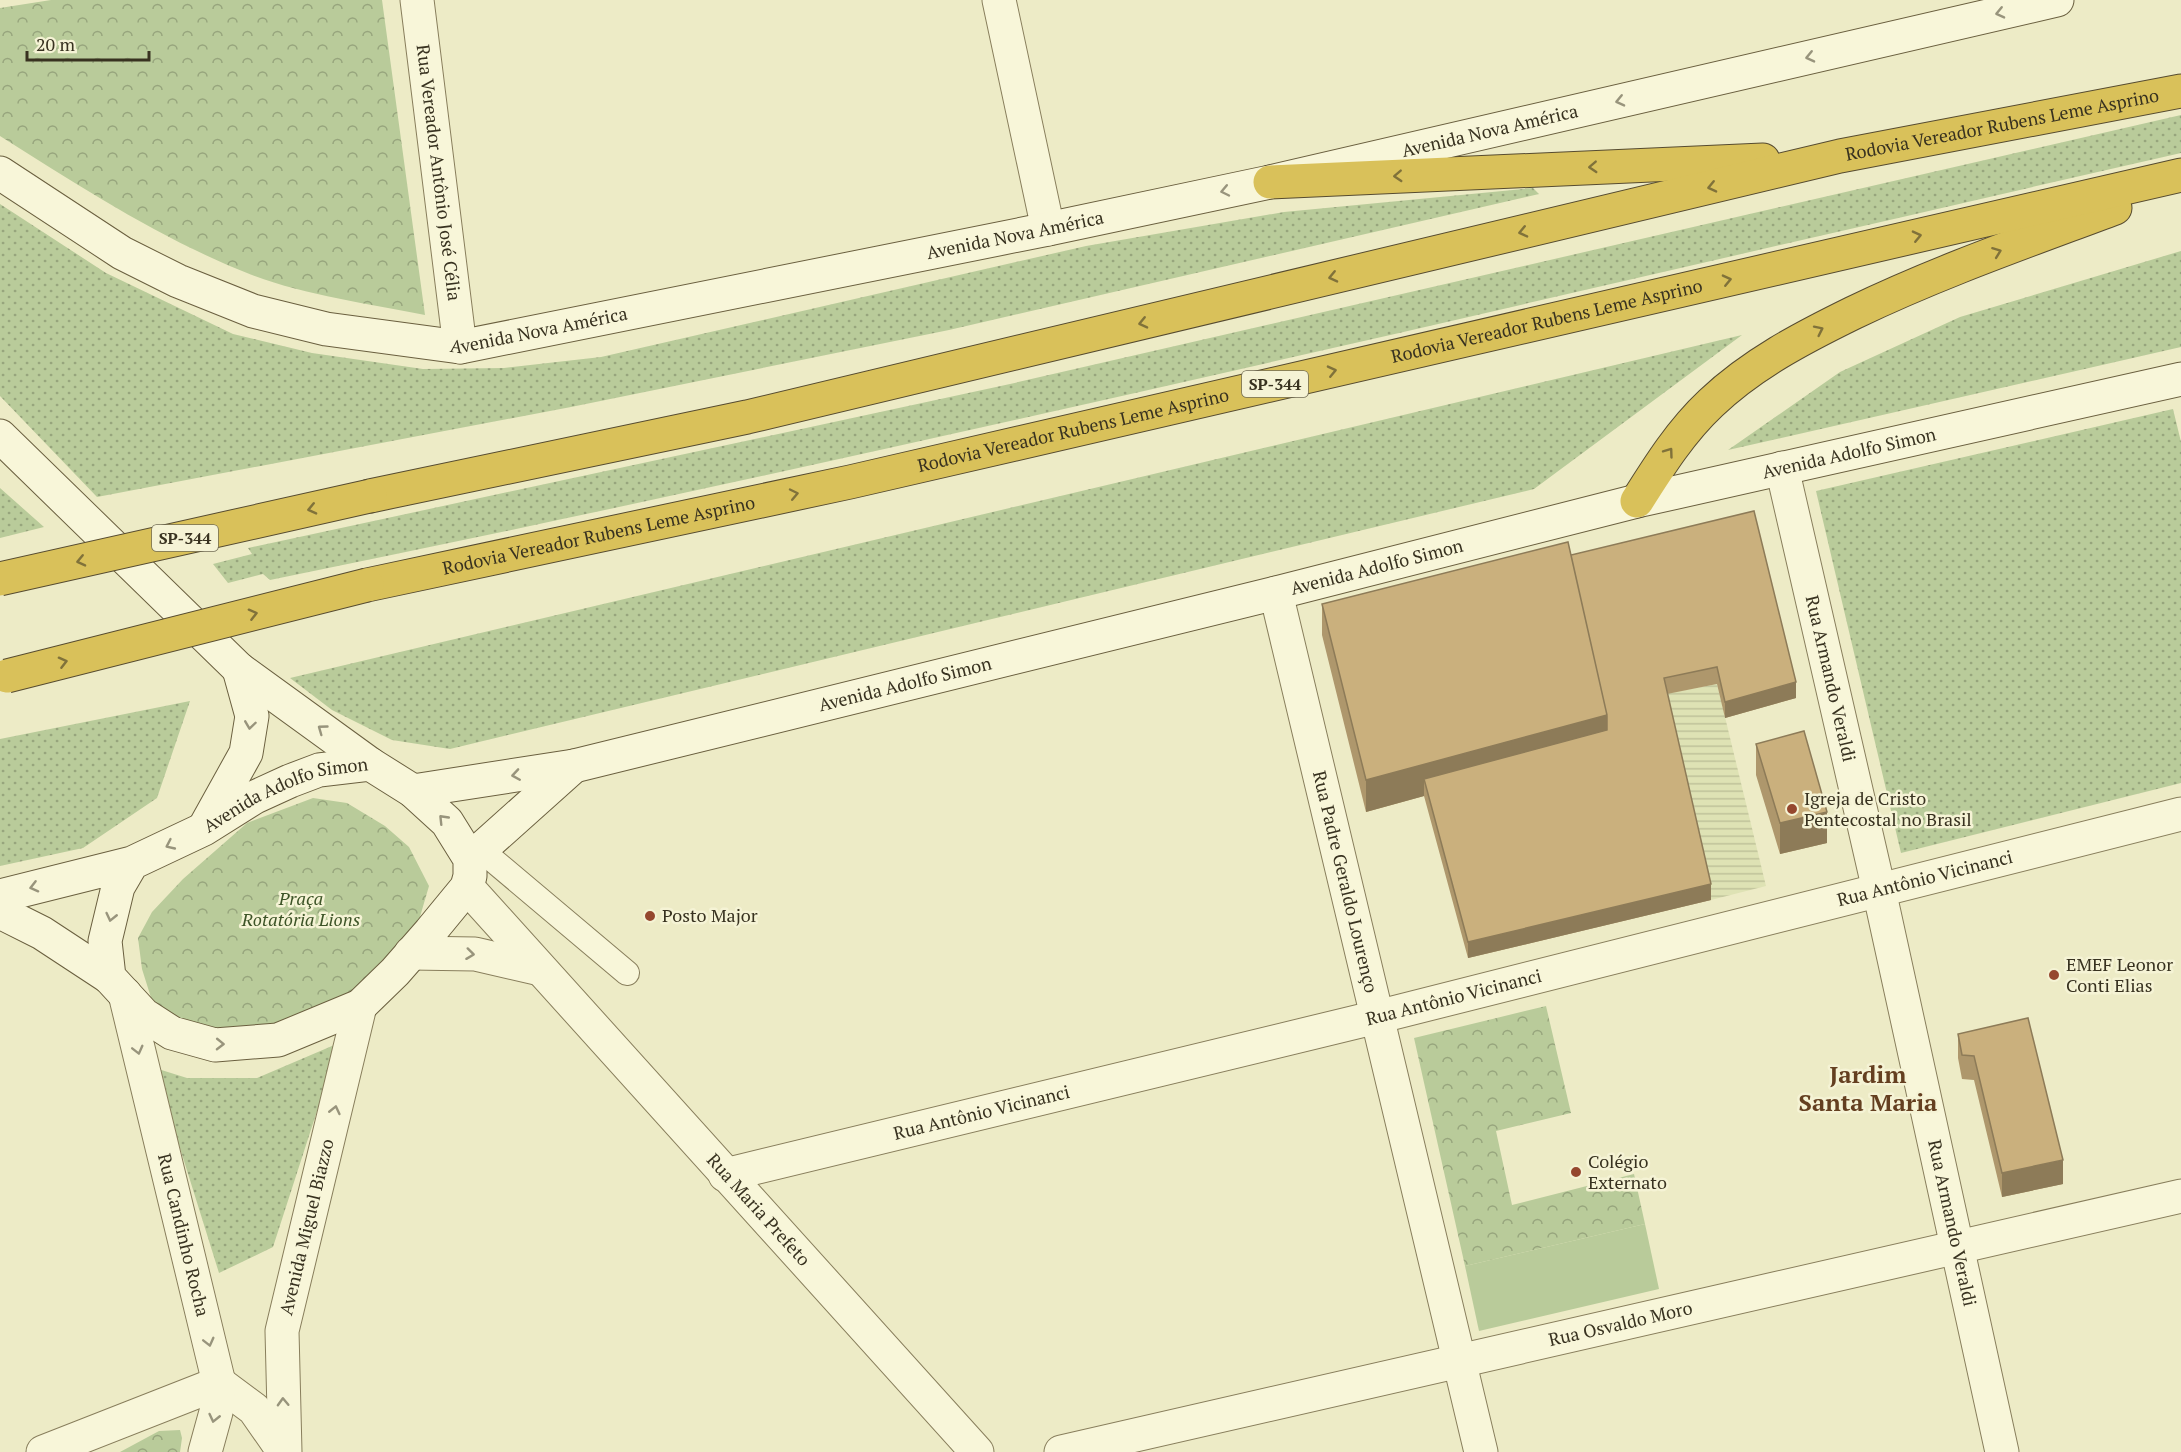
<svg xmlns="http://www.w3.org/2000/svg" width="2181" height="1452" font-family="'PT Serif',serif">
	<defs>
		<pattern id="farmland-rules" width="6" height="5" patternUnits="userSpaceOnUse" patternTransform="scale(1.5)"><rect width="6" height="5" fill="#dee2b4"/><path d="M0 2.5h6" fill="none" stroke="#bfc29a"/></pattern>
		<pattern id="grass-dots" width="8" height="8" patternUnits="userSpaceOnUse" patternTransform="scale(1.5)"><rect width="8" height="8" fill="#b9cb9a"/><path d="M2 2h.1M6 6h.1" fill="none" stroke="#97a57d" stroke-width="1.8" stroke-linecap="round"/></pattern>
		<pattern id="forest-crowns" width="20" height="18" patternUnits="userSpaceOnUse" patternTransform="scale(1.5)"><rect width="20" height="18" fill="#b9cb9a"/><path d="M2 6a3 3 0 1 1 6 0M12 15a3 3 0 1 1 6 0" fill="none" stroke="#97a57d"/></pattern>
	</defs>
	<rect width="100%" height="100%" fill="#edebc6"/>
	<path fill="url(#farmland-rules)" d="M1717,684L1766,886L1711,900L1664,694Z"/>
	<path fill="url(#grass-dots)" d="M2181,115V153C1545,298 910,450 270,580L263,574L228,583L213,564L252,554L248,548L1010,384Z
		M1533,188L1539,194L949,330L571,407L97,497L0,396V204L106,273L233,334L312,353L423,369L504,368L601,357L1086,246L1284,212Z
		M2181,251V347L1728,450L1840,372L1960,317Z
		M1742,335L1534,489L450,749L392,740L332,710L290,678Z
		M2173,409L2181,442V783L1901,853L1816,491Z
		M0,488L44,527L0,538Z
		M190,701L157,798L83,848L0,866V739Z
		M339,1043L273,1247L219,1273L155,1068L187,1078H257Z"/>
	<path fill="url(#forest-crowns)" d="M51,0H382L425,315C370,304 304,295 252,275C162,240 81,187 0,136V8Z
		M313,798L347,803L385,826L409,847L429,886L417,927L352,999L272,1033H216L176,1023L153,1004L142,969L138,938L152,912L183,879L247,823Z
		M1546,1006L1571,1113L1496,1131L1512,1205L1634,1174L1645,1224L1465,1266L1414,1038Z
		M180,1430L182,1438L180,1452H120L159,1431Z"/>
	<path fill="#b9cb9a" d="M1645,1224L1659,1289L1479,1331L1465,1266Z"/>
	<g fill="none" stroke-linecap="round" stroke-linejoin="round">
		<g stroke="#887e5c" stroke-width="26">
			<path id="service" d="M481,850L627,973"/>
		</g>
		<g stroke="#887e5c" stroke-width="35">
			<g id="minor">
				<path id="s1" d="M417,0L460,347"/>
				<path d="M999,0L1048,229"/>
				<path id="s2" d="M1782,468L1879,890L2002,1452"/>
				<path id="s3" d="M1276,593L1481,1452"/>
				<path id="s4" d="M467,887L977,1452"/>
				<path d="M411,953L475,954L540,969"/>
				<path id="s5" d="M725,1175L1377,1017L2181,814"/>
				<path d="M43,1452L219,1383L254,1409L284,1452"/>
				<path id="s6" d="M1061,1452L2181,1196"/>
			</g>
		</g>
		<g stroke="#887e5c" stroke-width="35">
			<g id="tertiary">
				<path id="s7" d="M125,994L219,1383L216,1412L205,1452"/>
				<path id="s8" d="M285,1452L282,1331L360,1006"/>
			</g>
		</g>
		<g stroke="#6a5f3f" stroke-width="35">
			<g id="secondary">
				<path id="s9" d="M0,173L122,253L178,281L253,311L326,329L460,347L1048,229L1270,182L2057,0"/>
				<path d="M0,436L239,669L370,764"/>
				<path id="s10" d="M413,791L574,766L1276,593L1637,501L2181,379"/>
				<path d="M206,825L246,753L252,716L239,669"/>
				<path d="M470,859L574,766"/>
				<path id="s11" d="M0,896L132,863L204,829L255,797L290,781L319,770L370,764L413,791L447,822L470,859V876L467,887L430,932L395,972L360,1006L278,1040L215,1045L172,1033L144,1015L109,977L105,941L118,887L132,863"/>
				<path d="M0,912L42,933L109,977"/>
			</g>
		</g>
		<g stroke="#564b30" stroke-width="35">
			<g id="motorway">
				<path d="M1270,182L1763,160"/>
				<path id="s12" d="M370,496L747,417L1840,156L2181,91"/>
				<path d="M1637,501C1659,466 1681,431 1711,403C1752,364 1802,338 1853,313C1938,272 2027,241 2115,208"/>
				<path id="s13" d="M367,585L850,482L2181,175"/>
			</g>
		</g>
		<use href="#service" stroke="#f8f6d9" stroke-width="24"/>
		<use href="#minor" stroke="#f8f6d9" stroke-width="33"/>
		<use href="#tertiary" stroke="#f8f6d9" stroke-width="33"/>
		<use href="#secondary" stroke="#f8f6d9" stroke-width="33"/>
		<use href="#motorway" stroke="#d9c15a" stroke-width="33"/>
		<g stroke="#564b30" stroke-width="35" stroke-linecap="butt">
			<path id="motorway-bridge" d="M0,579L370,496
				M7,676L367,585"/>
		</g>
		<use href="#motorway-bridge" stroke="#d9c15a" stroke-width="33"/>
	</g>
	<path fill="#ae976c" d="M1571,555L1796,698L1725,718L1717,684L1667,694L1711,900L1468,958L1424,796L1366,812L1322,635V604Z
		M1756,744L1827,843L1780,854L1756,775Z
		M1958,1034L2063,1184L2002,1197L1974,1080L1962,1079L1958,1058Z"/>
	<path fill="#8d7b58" d="M1796,682V698L1725,718V702Z
		M1607,715V746L1424,779V796L1366,812V780Z
		M1827,812V843L1780,854V823Z
		M1711,884V900L1468,958V942Z
		M2063,1160V1184L2002,1197V1173Z"/>
	<path fill="#cab07d" stroke="#8d7b58" stroke-width="1.5" d="M1754,511L1796,682L1725,702L1717,667L1664,678L1711,884L1468,942L1424,779L1607,730V715L1571,555Z
		M1568,542L1607,715L1366,780L1322,604Z
		M1804,731L1827,812L1780,823L1756,744Z
		M2028,1018L2063,1160L2002,1173L1974,1056L1962,1055L1958,1034Z"/>
	<defs><path id="oneway-chevron" d="M-2-3.5L2.5 0L-2 3.5" fill="none" stroke-width="1.6" stroke-linecap="round" stroke-linejoin="round" transform="scale(1.5)"/></defs>
	<g stroke="#98947c">
		<use href="#oneway-chevron" transform="translate(2000 13) rotate(167)"/>
		<use href="#oneway-chevron" transform="translate(1810 57) rotate(167)"/>
		<use href="#oneway-chevron" transform="translate(1620 101) rotate(167)"/>
		<use href="#oneway-chevron" transform="translate(1225 191) rotate(168)"/>
		<use href="#oneway-chevron" transform="translate(250 725) rotate(98)"/>
		<use href="#oneway-chevron" transform="translate(322 729) rotate(-144)"/>
		<use href="#oneway-chevron" transform="translate(516 775) rotate(171)"/>
		<use href="#oneway-chevron" transform="translate(443 819) rotate(-134)"/>
		<use href="#oneway-chevron" transform="translate(170 845) rotate(155)"/>
		<use href="#oneway-chevron" transform="translate(34 887) rotate(166)"/>
		<use href="#oneway-chevron" transform="translate(111 917) rotate(103)"/>
		<use href="#oneway-chevron" transform="translate(470 954) rotate(7)"/>
		<use href="#oneway-chevron" transform="translate(220 1044) rotate(1)"/>
		<use href="#oneway-chevron" transform="translate(138 1050) rotate(76)"/>
		<use href="#oneway-chevron" transform="translate(335 1110) rotate(-77)"/>
		<use href="#oneway-chevron" transform="translate(209 1342) rotate(76)"/>
		<use href="#oneway-chevron" transform="translate(283 1402) rotate(-92)"/>
		<use href="#oneway-chevron" transform="translate(214 1418) rotate(103)"/>
	</g>
	<g stroke="#80723a">
		<use href="#oneway-chevron" transform="translate(1593 167) rotate(177)"/>
		<use href="#oneway-chevron" transform="translate(1398 176) rotate(177)"/>
		<use href="#oneway-chevron" transform="translate(1712 187) rotate(167)"/>
		<use href="#oneway-chevron" transform="translate(1523 232) rotate(167)"/>
		<use href="#oneway-chevron" transform="translate(1917 236) rotate(-13)"/>
		<use href="#oneway-chevron" transform="translate(1997 252) rotate(-21)"/>
		<use href="#oneway-chevron" transform="translate(1333 277) rotate(167)"/>
		<use href="#oneway-chevron" transform="translate(1727 280) rotate(-13)"/>
		<use href="#oneway-chevron" transform="translate(1143 323) rotate(167)"/>
		<use href="#oneway-chevron" transform="translate(1819 330) rotate(-26)"/>
		<use href="#oneway-chevron" transform="translate(1332 371) rotate(-13)"/>
		<use href="#oneway-chevron" transform="translate(1669 452) rotate(-54)"/>
		<use href="#oneway-chevron" transform="translate(794 494) rotate(-12)"/>
		<use href="#oneway-chevron" transform="translate(312 509) rotate(167)"/>
		<use href="#oneway-chevron" transform="translate(81 561) rotate(167)"/>
		<use href="#oneway-chevron" transform="translate(253 614) rotate(-14)"/>
		<use href="#oneway-chevron" transform="translate(63 662) rotate(-14)"/>
	</g>
	<g fill="#95472e" stroke="#f5f3d5" stroke-width="2">
		<circle cx="1792" cy="809" r="6"/>
		<circle cx="650" cy="916" r="6"/>
		<circle cx="2054" cy="975" r="6"/>
		<circle cx="1576" cy="1172" r="6"/>
	</g>
	<g text-anchor="middle" stroke-width="5" stroke-linejoin="round" paint-order="stroke">
		<g fill="#f5f3d5" stroke="#716c56" stroke-width="1.5">
			<rect x="1242" y="371" width="66" height="26" rx="4.5"/>
			<rect x="152" y="525" width="66" height="26" rx="4.5"/>
		</g>
		<g font-size="16" font-weight="bold" fill="#383220">
			<text x="1275" y="390">SP-344</text>
			<text x="185" y="544">SP-344</text>
		</g>
		<g font-size="18" fill="#383220" stroke="#f5f3d5">
			<text dy="6" stroke="none"><textPath href="#s12" startOffset="1674">Rodovia Vereador Rubens Leme Asprino</textPath></text>
			<text dy="6" stroke="none"><textPath href="#s9" startOffset="1552">Avenida Nova América</textPath></text>
			<text dy="6" stroke="none"><textPath href="#s1" startOffset="174">Rua Vereador Antônio José Célia</textPath></text>
			<text dy="6" stroke="none"><textPath href="#s9" startOffset="1066">Avenida Nova América</textPath></text>
			<text dy="6" stroke="none"><textPath href="#s13" startOffset="1209">Rodovia Vereador Rubens Leme Asprino</textPath></text>
			<text dy="6" stroke="none"><textPath href="#s9" startOffset="580">Avenida Nova América</textPath></text>
			<text dy="6" stroke="none"><textPath href="#s13" startOffset="723">Rodovia Vereador Rubens Leme Asprino</textPath></text>
			<text dy="6" stroke="none"><textPath href="#s10" startOffset="1476">Avenida Adolfo Simon</textPath></text>
			<text dy="6" stroke="none"><textPath href="#s13" startOffset="237">Rodovia Vereador Rubens Leme Asprino</textPath></text>
			<text dy="6" stroke="none"><textPath href="#s10" startOffset="990">Avenida Adolfo Simon</textPath></text>
			<text dy="6" stroke="none"><textPath href="#s2" startOffset="216">Rua Armando Veraldi</textPath></text>
			<text dy="6" stroke="none"><textPath href="#s10" startOffset="504">Avenida Adolfo Simon</textPath></text>
			<text dy="6" stroke="none"><textPath href="#s11" startOffset="306">Avenida Adolfo Simon</textPath></text>
			<text dy="6" stroke="none"><textPath href="#s5" startOffset="1236">Rua Antônio Vicinanci</textPath></text>
			<text dy="6" stroke="none"><textPath href="#s3" startOffset="297">Rua Padre Geraldo Lourenço</textPath></text>
			<text dy="6" stroke="none"><textPath href="#s5" startOffset="750">Rua Antônio Vicinanci</textPath></text>
			<text dy="6" stroke="none"><textPath href="#s5" startOffset="264">Rua Antônio Vicinanci</textPath></text>
			<text dy="6" stroke="none"><textPath href="#s4" startOffset="435">Rua Maria Prefeto</textPath></text>
			<text dy="6" stroke="none"><textPath href="#s2" startOffset="774">Rua Armando Veraldi</textPath></text>
			<text dy="6" stroke="none"><textPath href="#s8" startOffset="228">Avenida Miguel Biazzo</textPath></text>
			<text dy="6" stroke="none"><textPath href="#s7" startOffset="248">Rua Candinho Rocha</textPath></text>
			<text dy="6" stroke="none"><textPath href="#s6" startOffset="574">Rua Osvaldo Moro</textPath></text>
		</g>
		<g font-size="18" fill="#383220" stroke="#f5f3d5" text-anchor="start">
			<text x="1804" y="805">Igreja de Cristo<tspan x="1804" dy="21">Pentecostal no Brasil</tspan></text>
			<text x="662" y="922">Posto Major</text>
			<text x="2066" y="971">EMEF Leonor<tspan x="2066" dy="21">Conti Elias</tspan></text>
			<text x="1588" y="1168">Colégio<tspan x="1588" dy="21">Externato</tspan></text>
		</g>
		<g font-size="18" font-style="italic" fill="#3d5427" stroke="#f5f3d5">
			<text x="301" y="905">Praça<tspan x="301" dy="21">Rotatória Lions</tspan></text>
		</g>
		<g font-size="24" font-weight="bold" fill="#643f20" stroke="#f5f3d5">
			<text x="1868" y="1083">Jardim<tspan x="1868" dy="28">Santa Maria</tspan></text>
		</g>
	</g>
	<path d="M27 51v9h122v-9" fill="none" stroke="#383220" stroke-width="3"/>
	<text x="36" y="51" font-size="18" fill="#383220" stroke="#f5f3d5" stroke-width="4.5" paint-order="stroke">20 m</text>
</svg>
